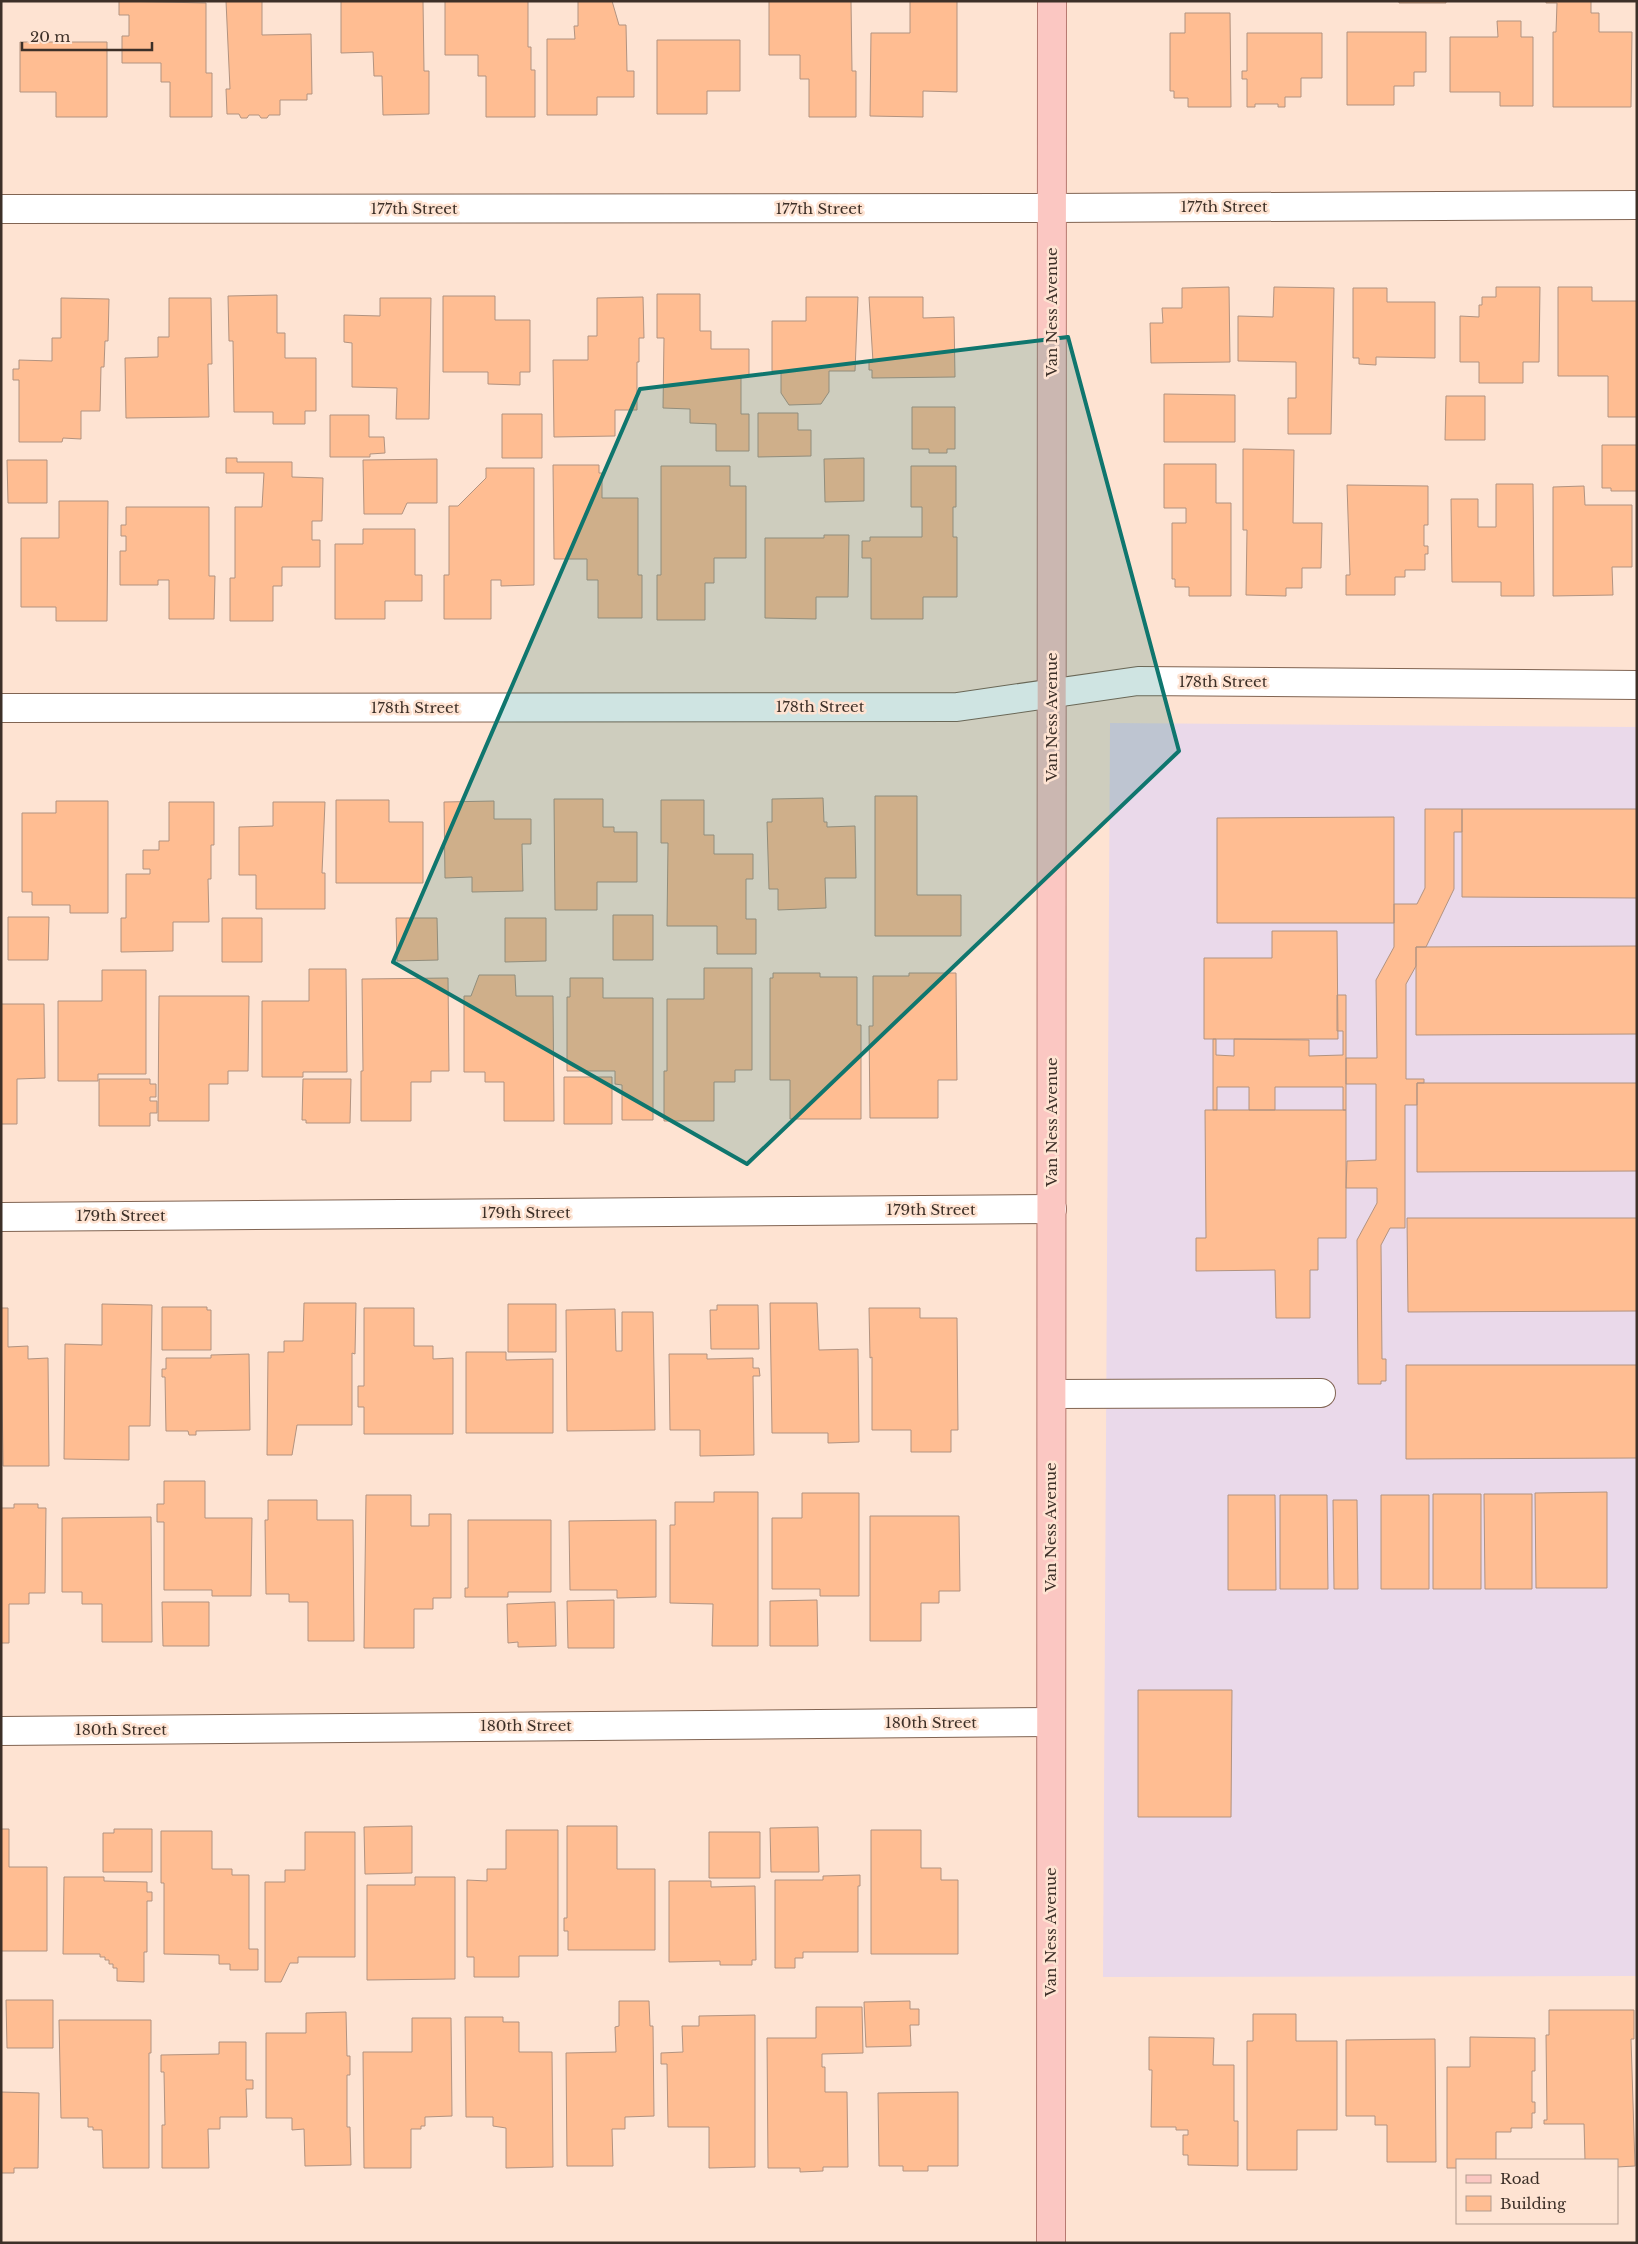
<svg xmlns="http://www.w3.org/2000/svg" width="1638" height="2244" font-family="'Libre Baskerville',serif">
	<rect width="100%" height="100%" fill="#fee3d2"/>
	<path fill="#ead9ea" d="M1110,723L1637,727V1976L1103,1977Z"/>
	<path fill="#ffbd92" stroke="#b29380" d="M119,1L206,3V73H212V117H170V82H161V63H122V36H129V15H119Z
		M226,1H262V35L311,34L312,94H307V100H280V115H269L267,118H261L259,115H249L247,118H241L239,114H227L226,89H230Z
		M341,1H423L424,71H429V114L383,115L382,76H374L373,52L341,53Z
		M445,1H528V47H531V70H535V117H486V76H478V55H445Z
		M578,1H612L619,25H626L627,71H634V97H597V115H547V39H575L574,26H578Z
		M769,1H851L852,71H856V117H809V79H800V55H769Z
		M910,1H957V92L923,91V117L870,116L871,33H910Z
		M1399,1H1446V3H1399Z
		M1546,1H1591V13H1599V32H1632L1631,107H1553V32H1556L1557,3H1546Z
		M1185,13H1230L1231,107H1188V98H1174V91H1170V33H1185Z
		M1497,21H1521V37H1533V106H1500V92H1450V37H1498Z
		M1347,32H1426V72H1414V86H1394V105H1347Z
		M1247,33H1322V78H1301V97H1285V107H1278V104H1255V107H1247V79H1242V71H1247Z
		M657,40H740V91H707V114H657Z
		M20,42H107V117H56V92H20Z
		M1229,287L1230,362L1151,363L1150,323H1163L1162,308H1182V288Z
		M1274,287L1334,288L1331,434H1288V398H1296V362L1238,361V316L1273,317Z
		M1496,287H1540L1539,362H1523V383H1479V362H1460V316L1479,317V305H1482V297H1496Z
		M1558,287H1592V301H1637V417H1608V376H1558Z
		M1353,288H1387V302H1435V358L1376,357V365L1359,364V358H1353Z
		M657,294H700V331H711V349H749V377L741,376V414H749V451H716V424L690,423V409L663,408L664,338H657Z
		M277,295V333H285V358H316V411H305V424H273V412H234L233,341H229L228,296Z
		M443,296H495V320H530V372H520V385L488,384V372H443Z
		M643,297L644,338H639V362H637V410H615V436L554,437L553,360H588V336H597V298Z
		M806,297H858L855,371H829V392L821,404L789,405L781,393V371H772V321H806Z
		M869,297H923V318L954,317L955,377L872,378V370H869V362H873Z
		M61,298L109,299L108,341H105L104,367H101L100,411H81V439L63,438L62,442H19V380H13V369H19V360L52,361V338H61Z
		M169,298H211L212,364H208L209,417L126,418L125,358L158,357V337H169Z
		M380,298H431L429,419H396L397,388L352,387V343L344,342V315L380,316Z
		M1164,394L1235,395V442H1164Z
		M1446,396H1485V440H1445Z
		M912,407H955V449H947V453H929V449H912Z
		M758,413H798V430H811V456L758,457Z
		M502,414H542V458H502Z
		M330,415H369V437H384L385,453L370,454V457H330Z
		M1602,445H1637V491H1611V488H1602Z
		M1243,449L1294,450L1293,523H1322L1321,568H1302V588H1286V596L1246,595L1247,530H1243Z
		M226,458H237V462H292V477L323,478L322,521H312V540H320V567H282V586H273V621H230V578H235V507H262L264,473H226Z
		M864,458V501L825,502L824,459Z
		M437,459V503H407L402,514H364L363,460Z
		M7,460H47V503H8Z
		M1164,464H1216V503H1231V596H1189V587H1175V579H1172V523H1186V508H1164Z
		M553,465H599V473H602V498H638V575H642V618H598V580H587V559H554Z
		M661,466H730V486H746V558H714V583H705V620H657V575H661Z
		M911,466H956V507H953V537H957V597H923V619H871V558H862V541H870V537H922V507H911Z
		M486,468H534V585L501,586V580H491V619H444V575H449V506H458L486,478Z
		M1496,484H1533L1534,596H1501V582H1452L1451,499H1478V527H1496Z
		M1347,485L1428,486V525H1424V546H1428V554H1425V570H1405V577H1395V595H1346V575H1350Z
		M1584,486L1585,505H1632V567H1612L1613,595L1553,596V487Z
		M59,501H108L107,621H56V607H21V538H59Z
		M126,507H209V576H215L214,619H169V580H158V585H120V551H126V536H121V525H126Z
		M363,529H415V575H422V601H385V619H335V544H363Z
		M824,535H849L848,597H816V619L765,618V538H824Z
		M875,796H917V895H961V936H875Z
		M823,798L824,822H827V827L855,826L856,878H825L826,908L778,910V889H769L767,822H772V799Z
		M554,799H603V827H614V832H637V882H597V910H555Z
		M336,800H389V822H423V883H336Z
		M661,800H704V835H714V854H753V879H746V919H756V954H717V926H667L668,843H661Z
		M56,801H108V913H70V905H32V892H22V813H56Z
		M494,801V819H531V844H522L523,891L472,892V877L445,878L444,802Z
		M169,802H214V845H211V879H208L209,922H173V951L121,952V918H126V874H150V869H143V850H159V841H169Z
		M273,802H325L322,873H325V909H256V875H239V827L273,826Z
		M1425,809H1462V832H1454V889L1426,947H1416V966L1406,984V1079H1424V1083H1417V1105H1405V1228H1390L1381,1245L1382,1359H1386V1381H1381V1384H1358L1357,1240L1377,1203V1188H1346L1347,1161L1376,1160V1084H1346V1058H1377L1376,980L1394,947V904H1417L1425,888Z
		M1462,809H1637V898L1462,897Z
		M1394,817V923H1217V818Z
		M613,915H653V960H613Z
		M8,917H49L48,960H8Z
		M222,918H262V962H222Z
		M396,918H437L438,960L397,961Z
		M505,918H546V961L505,962Z
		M1272,931H1337L1338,1039H1204V958H1272Z
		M1637,946V1034L1416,1035V947Z
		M704,968H752V1070H735V1082H714V1121H664V1071H667V999H704Z
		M309,969H346L347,1072H303V1077H262V1001H309Z
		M102,970H146V1074H98V1081H58V1001H102Z
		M773,973H820V977H857V1025H861V1119H790V1080H770V978H773Z
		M909,973H956L957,1080H938V1118H870L869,1026H873V976H909Z
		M479,975H515L516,996H553L554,1121H504V1082H485V1072H464V996H471Z
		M448,978L449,1071H431V1082H411V1121H361V1071H363L362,979Z
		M570,978H603V998H653V1120H622V1085L615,1084V1071H567V997H570Z
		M1337,995H1346V1110H1343V1087H1275V1110H1249V1087H1217V1110H1213V1039H1216V1055L1234,1056V1039L1309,1040V1056L1343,1055V1031H1337Z
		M159,996H249L248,1071H228V1084H209V1121H158Z
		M1,1004H44L45,1078L17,1079V1124H1Z
		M564,1077H612V1124H564Z
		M99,1079H150V1084H156V1097H150V1101H157V1113H150V1126H99Z
		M303,1079H351L350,1123H306V1120H302Z
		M1417,1083H1637V1171L1417,1172Z
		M1205,1110H1346V1238H1318V1270H1310V1318H1276L1275,1270L1196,1271V1238H1206Z
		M1407,1218H1637V1311L1408,1312Z
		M304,1303H356L355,1354L352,1353V1425H297L292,1455H267L268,1352H284V1341H303Z
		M770,1303H817L819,1350L858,1349L859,1442L828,1443V1433H772Z
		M102,1304L152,1305L150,1426H129V1460L64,1459L65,1344L102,1345Z
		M508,1304H556V1352H508Z
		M717,1305H758L759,1349H711L710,1310H717Z
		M162,1307H207V1310H211V1350H162Z
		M1,1308H8V1347L28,1346V1359L48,1358L49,1466H3Z
		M364,1308H414V1346H433V1359L453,1358V1434H364V1407H358V1386H364Z
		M869,1308H920V1318H957L958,1430H951V1452H911V1430H872V1357L870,1358Z
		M615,1309L616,1351H622V1312H653L655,1430L567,1431L566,1310Z
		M466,1352H506V1360L553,1359V1433H466Z
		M249,1354L250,1430L196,1431V1435H189L188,1431H166L165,1377H162V1369H166V1358H211V1355Z
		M669,1354H707V1359L753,1358V1368H759L760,1376H753L754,1455L700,1456V1430H670Z
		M1406,1365H1637V1458L1406,1459Z
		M164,1481H205V1518H252L251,1596H212V1590H164V1522H157V1504H164Z
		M714,1492H758V1646H712L713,1604L670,1603V1525H675V1502H714Z
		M1607,1492V1588H1536L1535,1493Z
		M802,1493H859V1596H820V1589H772V1518H802Z
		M1433,1494H1481V1589H1433Z
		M1484,1494H1532V1589H1485Z
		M366,1495H411V1526H429V1514H451V1598H433V1609H414V1648H364Z
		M1228,1495H1275L1276,1590H1228Z
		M1280,1495H1327L1328,1589H1280Z
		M1381,1495H1429V1589H1381Z
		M268,1500H317V1520H353L354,1641H308V1602H289V1594H266L265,1520H268Z
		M1333,1500H1357L1358,1589H1334Z
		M14,1504H38V1508H46L45,1593H29V1604H9V1643H1V1508H14Z
		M870,1516H959L960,1591H939V1603H921V1641H870Z
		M151,1517L152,1642H102V1604H82V1592H62V1518Z
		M468,1520H551V1592H508V1597H465V1588H468Z
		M656,1520V1597L617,1598V1590H570L569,1521Z
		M614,1600V1648H568L567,1601Z
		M817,1600L818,1646H770V1601Z
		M162,1602H209V1646H163Z
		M555,1602L556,1646L518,1647V1642L508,1643L507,1604Z
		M1138,1690H1232L1231,1817H1138Z
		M412,1826V1873L365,1874L364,1827Z
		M567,1826H617V1869H655V1950H568V1931H564V1918H567Z
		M818,1827L819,1872H771L770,1828Z
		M1,1829H9V1867H47V1951H1Z
		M114,1829H152V1872H103V1833H114Z
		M506,1830H558V1956H519V1977H474V1957H467V1880L487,1881V1869H506Z
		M871,1830H921V1868H941V1880H958V1954H871Z
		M161,1831H212V1869H232V1875H249V1949H258V1970H230V1964H219V1955L164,1954V1883H161Z
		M305,1832H355V1957H298V1963H290L281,1982H265V1882H285V1870H305Z
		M709,1832H760V1878H709Z
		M860,1875V1886H858V1952H803V1958H795V1968H775V1880H823V1876Z
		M64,1877H104V1881L147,1882V1892H152V1901H147V1952H144V1982L117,1981V1968H113V1964H109V1960H105V1957H100V1954H63Z
		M415,1877H455V1979L367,1980V1885H415Z
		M669,1881H711V1887L755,1886L756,1960H752V1965H720V1961L669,1962Z
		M6,2000H53V2048H7Z
		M619,2001H649L650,2026H653L654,2116L625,2117V2129H612L613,2166H567L566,2053L616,2052L615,2027L619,2026Z
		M910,2001V2009H919V2025H910L911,2046L866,2047L864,2002Z
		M816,2007H862L863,2053L822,2054V2067H825V2092H847L848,2167H823V2171L800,2172V2168H768L767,2038H816Z
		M1549,2010H1634V2039H1631L1635,2166L1617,2167V2160H1585L1584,2124H1544V2120H1547L1546,2035H1549Z
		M346,2012L347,2056H350V2075H347V2127H350L351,2165L305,2166L304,2129L292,2130V2118H266V2033H306V2013Z
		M1253,2014H1296V2041H1337V2130H1297V2170H1247V2041H1253Z
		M755,2015V2167L709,2168V2127H668L667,2064H661V2053L683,2052L682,2026H699V2016Z
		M465,2017H503V2022H519V2052H552L553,2167L506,2168V2128L493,2126V2117H466Z
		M412,2018H451L452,2116L425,2117V2126H421V2129H411V2168H364L363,2052H412Z
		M59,2020H151V2053H149V2168H103L102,2130H93V2127H88V2118H61Z
		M1149,2037L1214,2038L1213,2065H1234V2121H1238V2166L1188,2165V2155H1183V2135H1188V2130H1176V2127H1151L1152,2070H1149Z
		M1470,2037L1535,2038V2071H1532V2102H1535V2113H1532V2128H1511V2132H1496V2160H1457V2168H1447V2067H1470Z
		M1435,2039L1436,2162H1387V2125H1375V2116H1346V2040Z
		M219,2042H246V2080H253V2089H246L247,2117H220V2129H208L209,2168H162V2125H165L164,2072H161V2055L219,2054Z
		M1,2092L39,2093L38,2168H14V2173H1Z
		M958,2092V2166H928V2171H903V2166H879L878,2093Z"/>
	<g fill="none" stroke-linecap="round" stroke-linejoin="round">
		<g stroke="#816452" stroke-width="30">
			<path id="minor" d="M1,209L1052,208L1637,205
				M1,708L957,707L1138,681L1637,685
				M1,1217L1052,1209
				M1052,1394L1321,1393
				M1,1731L1051,1722"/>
		</g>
		<g stroke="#b77a71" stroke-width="30">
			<path id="major" d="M1051,2243L1052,1"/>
		</g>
		<use href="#minor" stroke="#fff" stroke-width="28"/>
		<use href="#major" stroke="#fbc7c2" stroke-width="28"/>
	</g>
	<path fill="#0f766e" fill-opacity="0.2" stroke="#0f766e" stroke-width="4" stroke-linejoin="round" d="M1068,337L1179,751L747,1164L393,962L640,389Z"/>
	<g text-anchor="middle" stroke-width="5" stroke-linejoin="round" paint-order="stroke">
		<g font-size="15" fill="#3d3028" stroke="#fee3d2">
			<text x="1224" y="212">177th Street</text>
			<text x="414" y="214">177th Street</text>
			<text x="819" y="214">177th Street</text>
			<text transform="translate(1052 312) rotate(-90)" y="5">Van Ness Avenue</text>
			<text x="1223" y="687">178th Street</text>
			<text x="820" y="712">178th Street</text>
			<text x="415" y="713">178th Street</text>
			<text transform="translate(1052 717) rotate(-90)" y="5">Van Ness Avenue</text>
			<text transform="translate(1052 1122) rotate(-90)" y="5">Van Ness Avenue</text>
			<text x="931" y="1215">179th Street</text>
			<text x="526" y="1218">179th Street</text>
			<text x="121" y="1221">179th Street</text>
			<text transform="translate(1051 1527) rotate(-90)" y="5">Van Ness Avenue</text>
			<text x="931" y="1728">180th Street</text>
			<text x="526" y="1731">180th Street</text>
			<text x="121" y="1735">180th Street</text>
			<text transform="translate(1051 1932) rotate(-90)" y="5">Van Ness Avenue</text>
		</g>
	</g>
	<rect width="1638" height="2244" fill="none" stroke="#3d3028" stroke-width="5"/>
	<rect x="1456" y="2159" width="162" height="65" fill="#fee3d2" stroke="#b19b8e"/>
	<rect x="1466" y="2175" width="25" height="8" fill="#fbc7c2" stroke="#b19b8e"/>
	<text x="1500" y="2184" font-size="15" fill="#3d3028">Road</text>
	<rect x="1466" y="2196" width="25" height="15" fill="#ffbd92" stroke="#b19b8e"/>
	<text x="1500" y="2209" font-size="15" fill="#3d3028">Building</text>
	<path d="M22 42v8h130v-8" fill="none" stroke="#3d3028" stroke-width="2.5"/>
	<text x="30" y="42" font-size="15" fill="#3d3028" stroke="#fee3d2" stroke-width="4" paint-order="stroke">20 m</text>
</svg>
